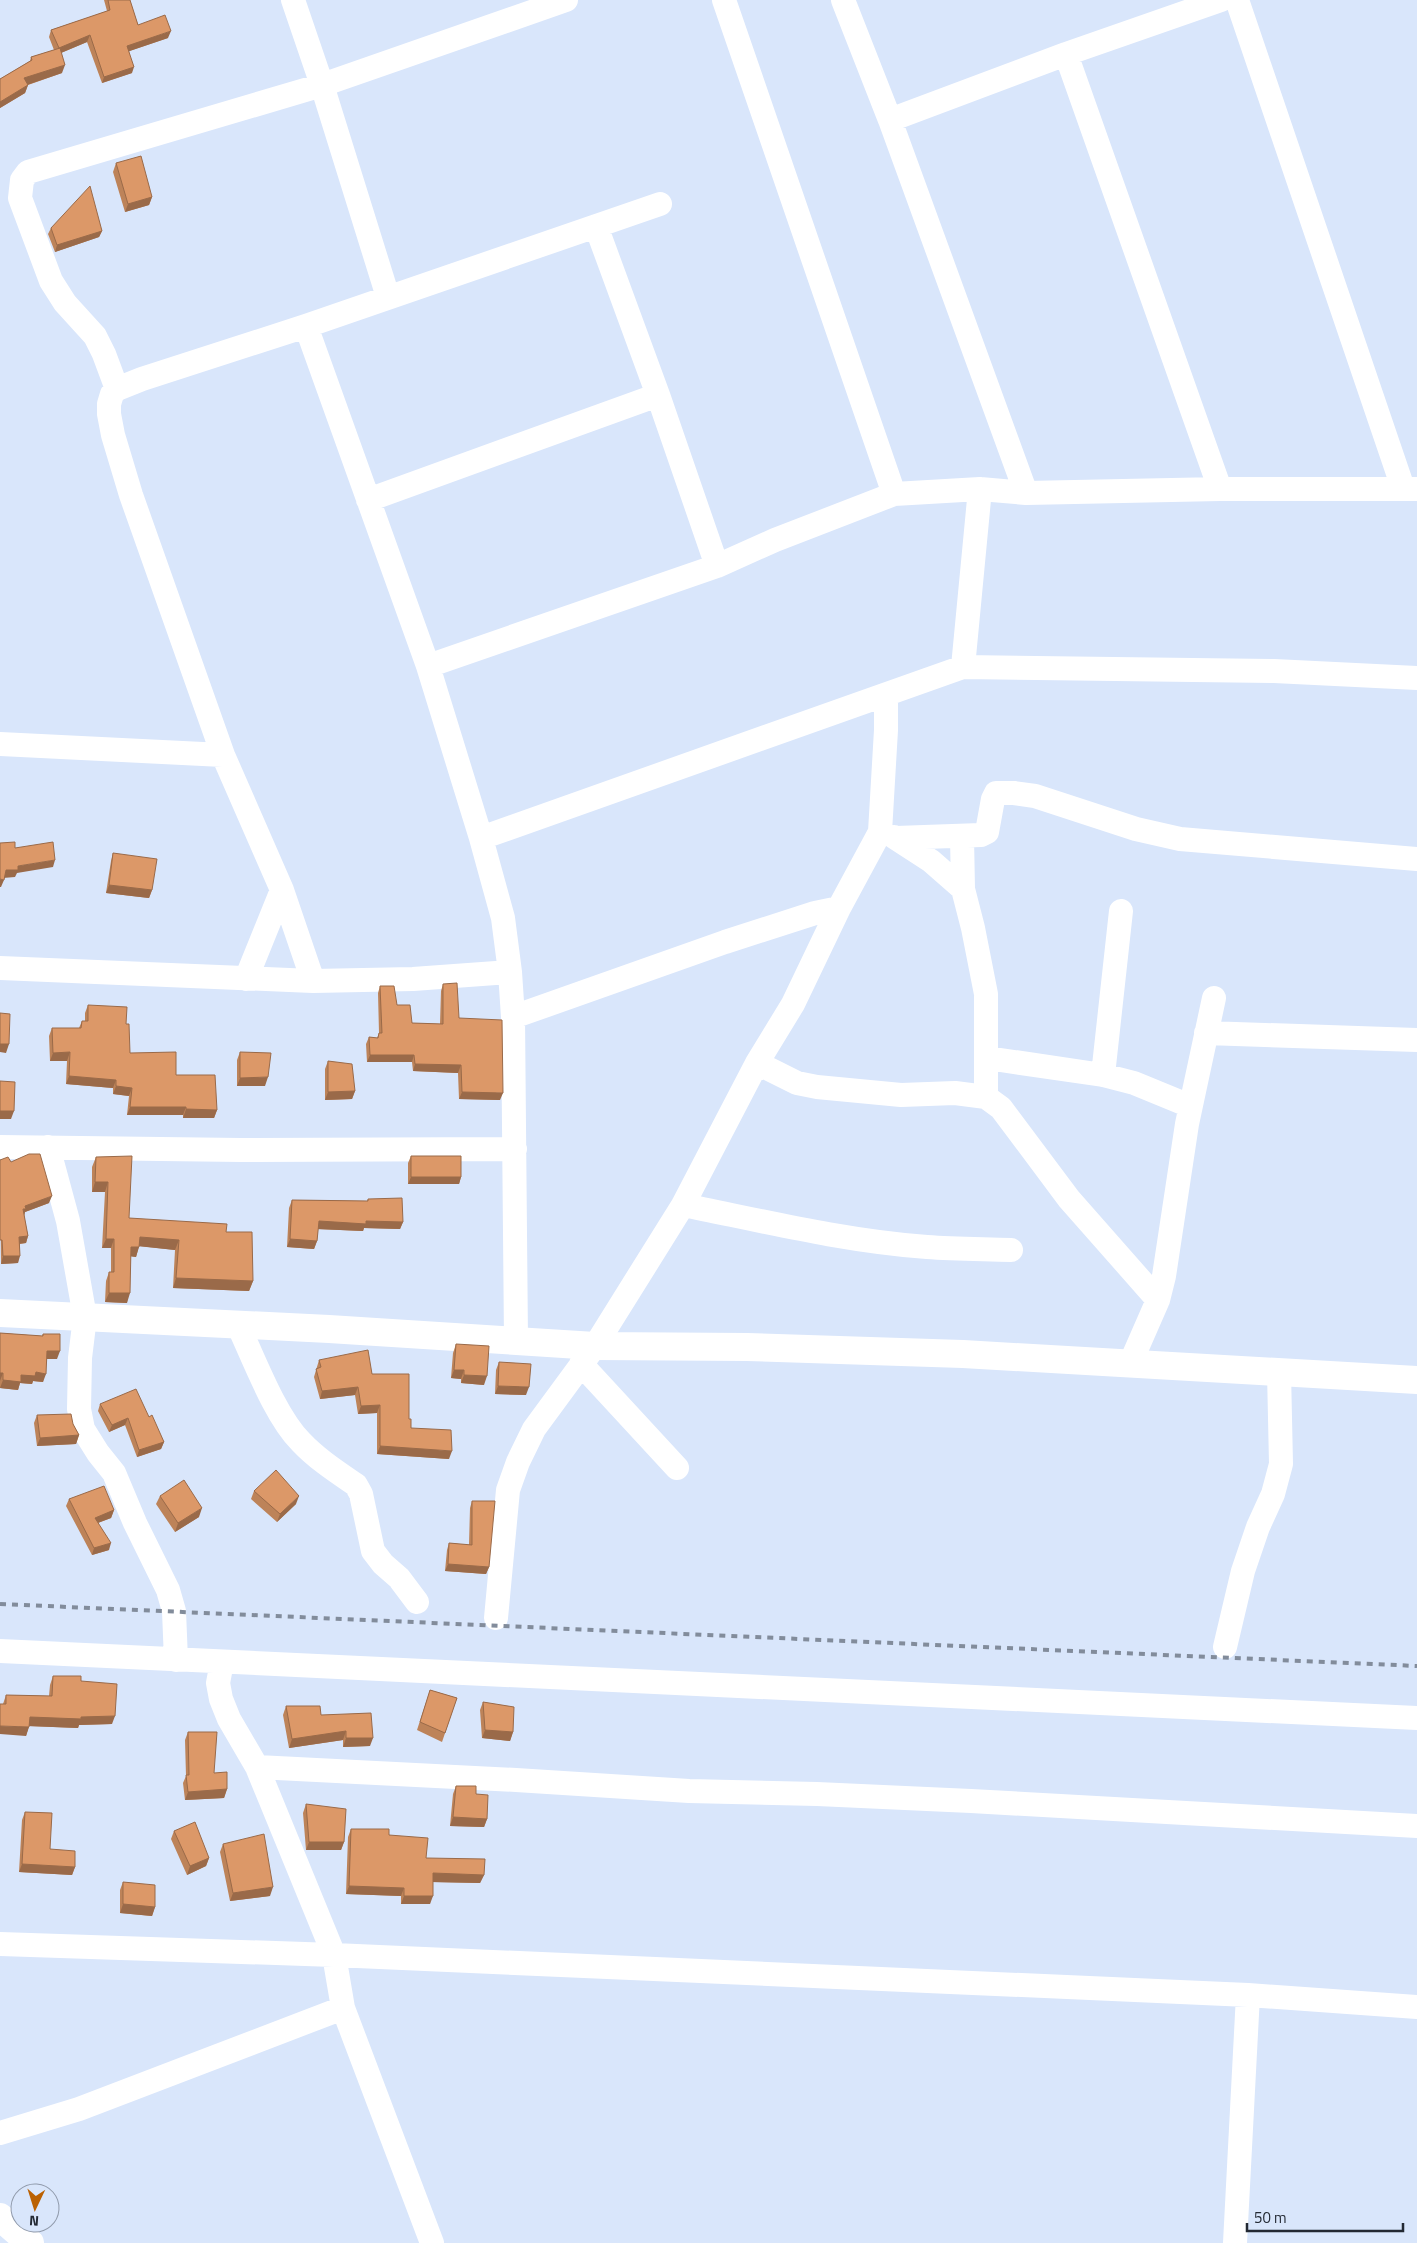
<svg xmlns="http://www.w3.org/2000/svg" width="1417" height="2243" font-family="'Titillium Web',sans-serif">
	<rect width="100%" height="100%" fill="#d9e6fb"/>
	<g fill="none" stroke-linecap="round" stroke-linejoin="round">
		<path stroke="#fff" stroke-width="24" d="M293,0L322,85L388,297
			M724,0L894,494
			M843,0L890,120L1026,493
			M1237,0L1403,488
			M1066,54L1220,489
			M890,120L1066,54L1221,0
			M596,226L658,395L717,566
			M306,326L428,666L481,838L503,918L510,972L513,1017L516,1340
			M117,389L104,354L95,336L65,303L51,281L20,198L22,180L28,172L322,85L566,0
			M368,500L658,395
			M428,666L717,566L775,540L894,494L980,489L1026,493L1220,489H1417
			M963,667L980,489
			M0,744L223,755
			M894,837L931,861L963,889L973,928L986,994V1097
			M962,837L963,889
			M481,838L963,667L1274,671L1417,678
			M896,838L981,835L987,832L993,799L996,793H1014L1035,796L1136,829L1180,839L1417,859
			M0,968L313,981L413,979L510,972
			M246,979L282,890
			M313,981L282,890L223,755L131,495L113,435L109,414V404L112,394L117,389L142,379L306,326L660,204
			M513,1017L725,942L815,913L839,908
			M1206,1033L1417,1040
			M987,1058L1103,1075L1134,1083L1190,1106
			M757,1063L797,1083L817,1087L901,1095L955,1093L986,1097L1001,1108L1069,1199L1158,1300
			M1103,1075L1121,911
			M0,1147L241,1150L515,1149
			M48,1147L68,1221L85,1317L80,1358L79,1409L83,1429L98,1453L114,1473L135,1523L168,1590L174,1611L176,1660
			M683,1205C763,1221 845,1241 927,1247C955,1249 983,1249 1011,1250
			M238,1325C254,1359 275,1416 301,1442C317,1459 337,1472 356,1485L361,1494L373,1551L383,1564L399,1578L417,1602
			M581,1364L677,1468
			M1130,1364L1158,1300L1164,1276L1187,1124L1214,998
			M496,1618L508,1490L518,1462L534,1429L595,1346L683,1205L757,1063L793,1004L839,908L880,832L886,730V695
			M1225,1647L1243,1571L1258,1527L1273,1494L1281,1464L1279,1372
			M0,1651L1417,1718
			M222,1662L218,1683L221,1699L229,1719L257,1767L334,1955L343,2008L432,2243
			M257,1767L516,1780L689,1791L817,1794L971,1801L1417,1826
			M0,1944L334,1955L1248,1995L1417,2007
			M0,2133L79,2109L343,2008
			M1235,2243L1248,1995"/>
		<path stroke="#fff" stroke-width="28" d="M0,1313L329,1329L595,1346L747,1347L963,1354L1417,1380
			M0,2217L30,2243"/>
		<path stroke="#828c9b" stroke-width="4" stroke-dasharray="6 6" stroke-linecap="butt" d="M0,1604L1417,1666"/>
	</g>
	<path fill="#bd8359" d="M104,0H130L138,25L168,38L129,51L132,73L102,83L87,42L61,53L62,73L28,85L25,93L0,108V79L30,61L31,57L54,50L49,37L51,30L107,11Z
		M116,163L152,197L149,205L125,212L113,172Z
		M51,228L102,231L99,237L55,252L48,234Z
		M113,853L152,890L149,898L106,893L111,861Z
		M443,984L459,1018L500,1100L459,1099L458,1073L413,1071L412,1062H367L366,1044L369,1037L377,1038L379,1033L378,993L380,986L397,1005L412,1023L440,1024L441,991Z
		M88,1005L126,1024L130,1053L176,1075L217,1110L214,1118H183V1115H127L129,1096L113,1094V1088L66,1084L67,1061H50L49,1036L52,1028H79L82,1021H85V1013Z
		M240,1052L265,1086H237V1060Z
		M328,1061L355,1091L352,1099L325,1100V1069Z
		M411,1156L461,1177L459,1184H408V1163Z
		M96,1157L129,1218L226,1232L253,1281L249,1291L173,1288L175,1250L139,1246L136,1257L131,1256L127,1303L105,1302L106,1281L109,1272H111V1248H102L105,1192H92V1167Z
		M0,1160L11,1162L49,1203L25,1212L24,1215L28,1236L26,1243L20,1244L18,1263L1,1264Z
		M368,1199L403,1222L400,1229L364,1228L363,1231L318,1229L317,1241L314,1249L287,1247L289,1208L292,1200L367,1201Z
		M0,1333L42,1336L43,1334L57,1359H47L43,1382L33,1381L32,1384L20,1383L18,1390L0,1388Z
		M456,1344L484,1385L461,1383V1379L451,1378L453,1353Z
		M319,1360L372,1374L409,1419L411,1428L449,1459L377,1454V1413L358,1414L355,1395L320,1399L314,1377Z
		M499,1362L526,1395L495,1394L496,1370Z
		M100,1404L149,1417L164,1442L161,1449L137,1457L125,1425L109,1432L98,1411Z
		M37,1415L73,1424L79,1435L76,1444L37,1446L34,1423Z
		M254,1491L296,1504L277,1522L251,1499Z
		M160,1496L199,1517L175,1532L156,1504Z
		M69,1499L114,1510L111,1518L98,1523L109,1550L92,1555L66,1506Z
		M472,1501L489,1567L486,1574L445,1571L447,1550L449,1543L469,1545L470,1508Z
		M53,1676L81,1681L112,1724L79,1725L78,1728L29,1726L26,1736L3,1704L6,1695L49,1696L50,1685Z
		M430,1690L457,1698L442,1742L417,1730Z
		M483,1702L513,1732L510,1741L482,1738L480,1710Z
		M286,1706L321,1715L370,1746L343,1747V1740L289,1748L283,1715Z
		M188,1732L214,1773L227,1789L224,1798L185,1800L183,1783L186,1776L185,1740Z
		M456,1786L476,1794L487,1819L484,1827L450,1826L453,1794Z
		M306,1804L344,1842L341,1850H306L303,1813Z
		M25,1812L50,1849L75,1867L72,1875L19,1872L22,1820Z
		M351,1829L389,1835L426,1858L484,1875L480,1883L433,1882L430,1904H401V1896L346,1894L348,1837Z
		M174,1831L209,1858L206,1866L187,1875L171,1839Z
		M223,1844L270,1896L230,1901L220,1852Z
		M123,1882L155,1907L152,1916L120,1913V1890Z"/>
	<path fill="#9a6a49" d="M171,31L168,38L124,53L127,46Z
		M90,35L87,42L56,55L59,48Z
		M65,65L62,73L21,87L24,78Z
		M134,67L132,73L102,83L104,77Z
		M28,85L25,93L0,108V102Z
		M152,197L149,205L125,212L128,204Z
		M102,231L99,237L55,252L57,245Z
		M55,860L53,867L17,873L15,877L3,878L6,870L18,866Z
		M0,879L4,880L1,887H0Z
		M109,885L152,890L149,898L106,893Z
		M0,1044H9L6,1053L0,1052Z
		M70,1052L67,1061H50L53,1053Z
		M370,1055H414L412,1062H367Z
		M415,1064L461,1065L458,1073L413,1071Z
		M69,1076L116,1080L113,1088L66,1084Z
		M268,1077L265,1086H237L240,1078Z
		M116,1086L132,1088L129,1096L113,1094Z
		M355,1091L352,1099L325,1100L328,1092Z
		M462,1092L503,1093L500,1100L459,1099Z
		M130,1107H186L183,1115H127Z
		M186,1109L217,1110L214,1118H183Z
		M0,1111H14L11,1119H0Z
		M411,1177H461L459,1184H408Z
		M95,1182H108L105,1192H92Z
		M52,1196L49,1203L25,1212L24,1216L21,1217L25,1206Z
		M319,1221H366L403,1222L400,1229L364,1228L363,1231L316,1229Z
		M28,1236L26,1243L16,1244L19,1237Z
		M140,1237L179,1240L175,1250L137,1246Z
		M106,1239H114L111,1248H102Z
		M290,1239L317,1241L314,1249L287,1247Z
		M131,1247H139L136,1257L127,1256Z
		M3,1256H20L18,1263L1,1264Z
		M176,1278L253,1281L249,1291L173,1288Z
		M109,1293H130L127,1303L105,1302Z
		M47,1351H60L57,1359H44Z
		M454,1370H464L461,1379L451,1378Z
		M36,1372L46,1374L43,1382L33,1381L32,1384L20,1383L18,1390L0,1388L3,1380L21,1375Z
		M0,1373H3L0,1381Z
		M464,1375L487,1376L484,1385L461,1383Z
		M498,1386L529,1387L526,1395L495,1394Z
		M358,1387L355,1395L320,1399L322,1391Z
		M380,1405L377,1413L358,1414L361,1406Z
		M128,1418L125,1425L109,1432L112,1425Z
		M79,1435L76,1444L37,1446L40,1438Z
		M164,1442L161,1449L137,1457L139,1450Z
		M380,1446L452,1451L449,1459L377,1454Z
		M299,1496L296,1504L277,1522L280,1514Z
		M202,1508L199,1517L175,1532L178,1523Z
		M114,1510L111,1518L92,1525L95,1518Z
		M111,1543L109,1550L92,1555L94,1548Z
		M448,1564L489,1567L486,1574L445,1571Z
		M115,1716L112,1724L79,1725L78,1728L27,1726L30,1717Z
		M0,1726L29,1727L26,1736L0,1734Z
		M485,1730L513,1732L510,1741L482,1738Z
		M346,1731L343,1740L289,1748L292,1739Z
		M346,1738H373L370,1746L343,1747Z
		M227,1789L224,1798L185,1800L188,1792Z
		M453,1817L487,1819L484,1827L450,1826Z
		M309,1842H344L341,1850H306Z
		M209,1858L206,1866L187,1875L190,1866Z
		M22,1864L75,1867L72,1875L19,1872Z
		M433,1873L484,1875L480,1883L430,1882Z
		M349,1886L404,1888L401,1896L346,1894Z
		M273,1887L270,1896L230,1901L233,1893Z
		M404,1896H433L430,1904H401Z
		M123,1904L155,1907L152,1916L120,1913Z"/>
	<path fill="#dc9868" stroke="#9a6a49" d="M108,0H130L138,25L165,15L171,31L127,46L134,67L104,77L90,35L59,48L51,30L110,10Z
		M60,48L65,65L24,78L28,85L0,102V79L32,60L31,57Z
		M141,156L152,197L128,204L116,163Z
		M90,186L102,231L57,245L51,228Z
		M15,842V848L53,842L55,860L18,866V870H6L4,880L0,879V843Z
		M113,853L157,859L152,890L109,885Z
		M457,983L459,1018L502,1020L503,1093L462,1092L461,1065L415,1064L414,1055H370L369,1037L378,1038L379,1033H382L380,986H394L397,1005H410L412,1023L443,1024V984Z
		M88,1005L127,1007L126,1024H129L130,1053L176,1052V1075H215L217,1110L186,1109V1107H130L132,1088L116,1086V1080L69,1076L70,1052L53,1053L52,1028H81L82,1021H88Z
		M0,1013L10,1014L9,1044H0Z
		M240,1052L271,1053L268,1077L240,1078Z
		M328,1061L352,1064L355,1091L328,1092Z
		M0,1081L15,1082L14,1111H0Z
		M29,1154H40L52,1196L25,1206L26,1209H23L28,1236L19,1237L20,1256H3L2,1240H0V1160L8,1157L11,1162Z
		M132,1156L129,1218L227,1224L226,1232H252L253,1281L176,1278L179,1240L140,1237L139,1247H131L130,1293H109V1272H114V1239H106L108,1182H95L96,1157Z
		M411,1156H461V1177H411Z
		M402,1198L403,1222L366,1221V1224L319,1221L317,1241L290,1239L292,1200L368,1201V1199Z
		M0,1333L43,1336V1334H60V1351H47L46,1374L36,1372L35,1376L21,1375V1382L3,1380V1373H0Z
		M456,1344L489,1346L487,1376L464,1375V1370H454Z
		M368,1350L372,1374H409V1419H411V1428L451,1430L452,1451L380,1446V1405L361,1406L358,1387L322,1391L316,1369L321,1367L319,1360Z
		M499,1362L531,1364L529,1387L498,1386Z
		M136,1389L149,1417L152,1415L164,1442L139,1450L128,1418L112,1425L100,1404Z
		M71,1414L73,1424L79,1435L40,1438L37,1415Z
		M276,1470L299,1496L280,1514L254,1491Z
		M184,1480L202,1508L178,1523L160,1496Z
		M104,1486L114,1510L95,1518L111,1543L94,1548L69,1499Z
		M472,1501H495L489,1567L448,1564L449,1543L472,1545Z
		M53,1676H81V1681L117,1684L115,1716L81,1717V1719L30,1717L29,1727L0,1726V1704H6V1695L52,1696Z
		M430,1690L457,1698L445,1733L420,1722Z
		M483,1702L514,1707L513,1732L485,1730Z
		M286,1706H320L321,1715L371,1713L373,1738H346V1731L292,1739Z
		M188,1732H217L214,1773L227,1772V1789L188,1792L186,1775H189Z
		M456,1786H476V1794L488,1795L487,1819L453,1817Z
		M306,1804L346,1809L344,1842H309Z
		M25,1812L52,1813L50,1849L75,1851V1867L22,1864Z
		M195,1822L209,1858L190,1866L174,1831Z
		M351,1829H389V1835L428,1838L426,1858L485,1859L484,1875L433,1873V1896H404V1888L349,1886Z
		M264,1834L273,1887L233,1893L223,1844Z
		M123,1882L155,1885V1907L123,1904Z"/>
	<g transform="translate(35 2208) rotate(184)"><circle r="24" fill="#d9e6fb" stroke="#909aab"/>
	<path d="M0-4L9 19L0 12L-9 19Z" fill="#bb6102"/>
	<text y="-8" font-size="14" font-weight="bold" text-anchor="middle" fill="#232933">N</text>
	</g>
	<path d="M1247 2223v8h156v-8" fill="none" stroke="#232933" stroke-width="2.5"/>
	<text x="1254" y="2223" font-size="15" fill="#232933" stroke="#d9e6fb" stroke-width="4" paint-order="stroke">50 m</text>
</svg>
